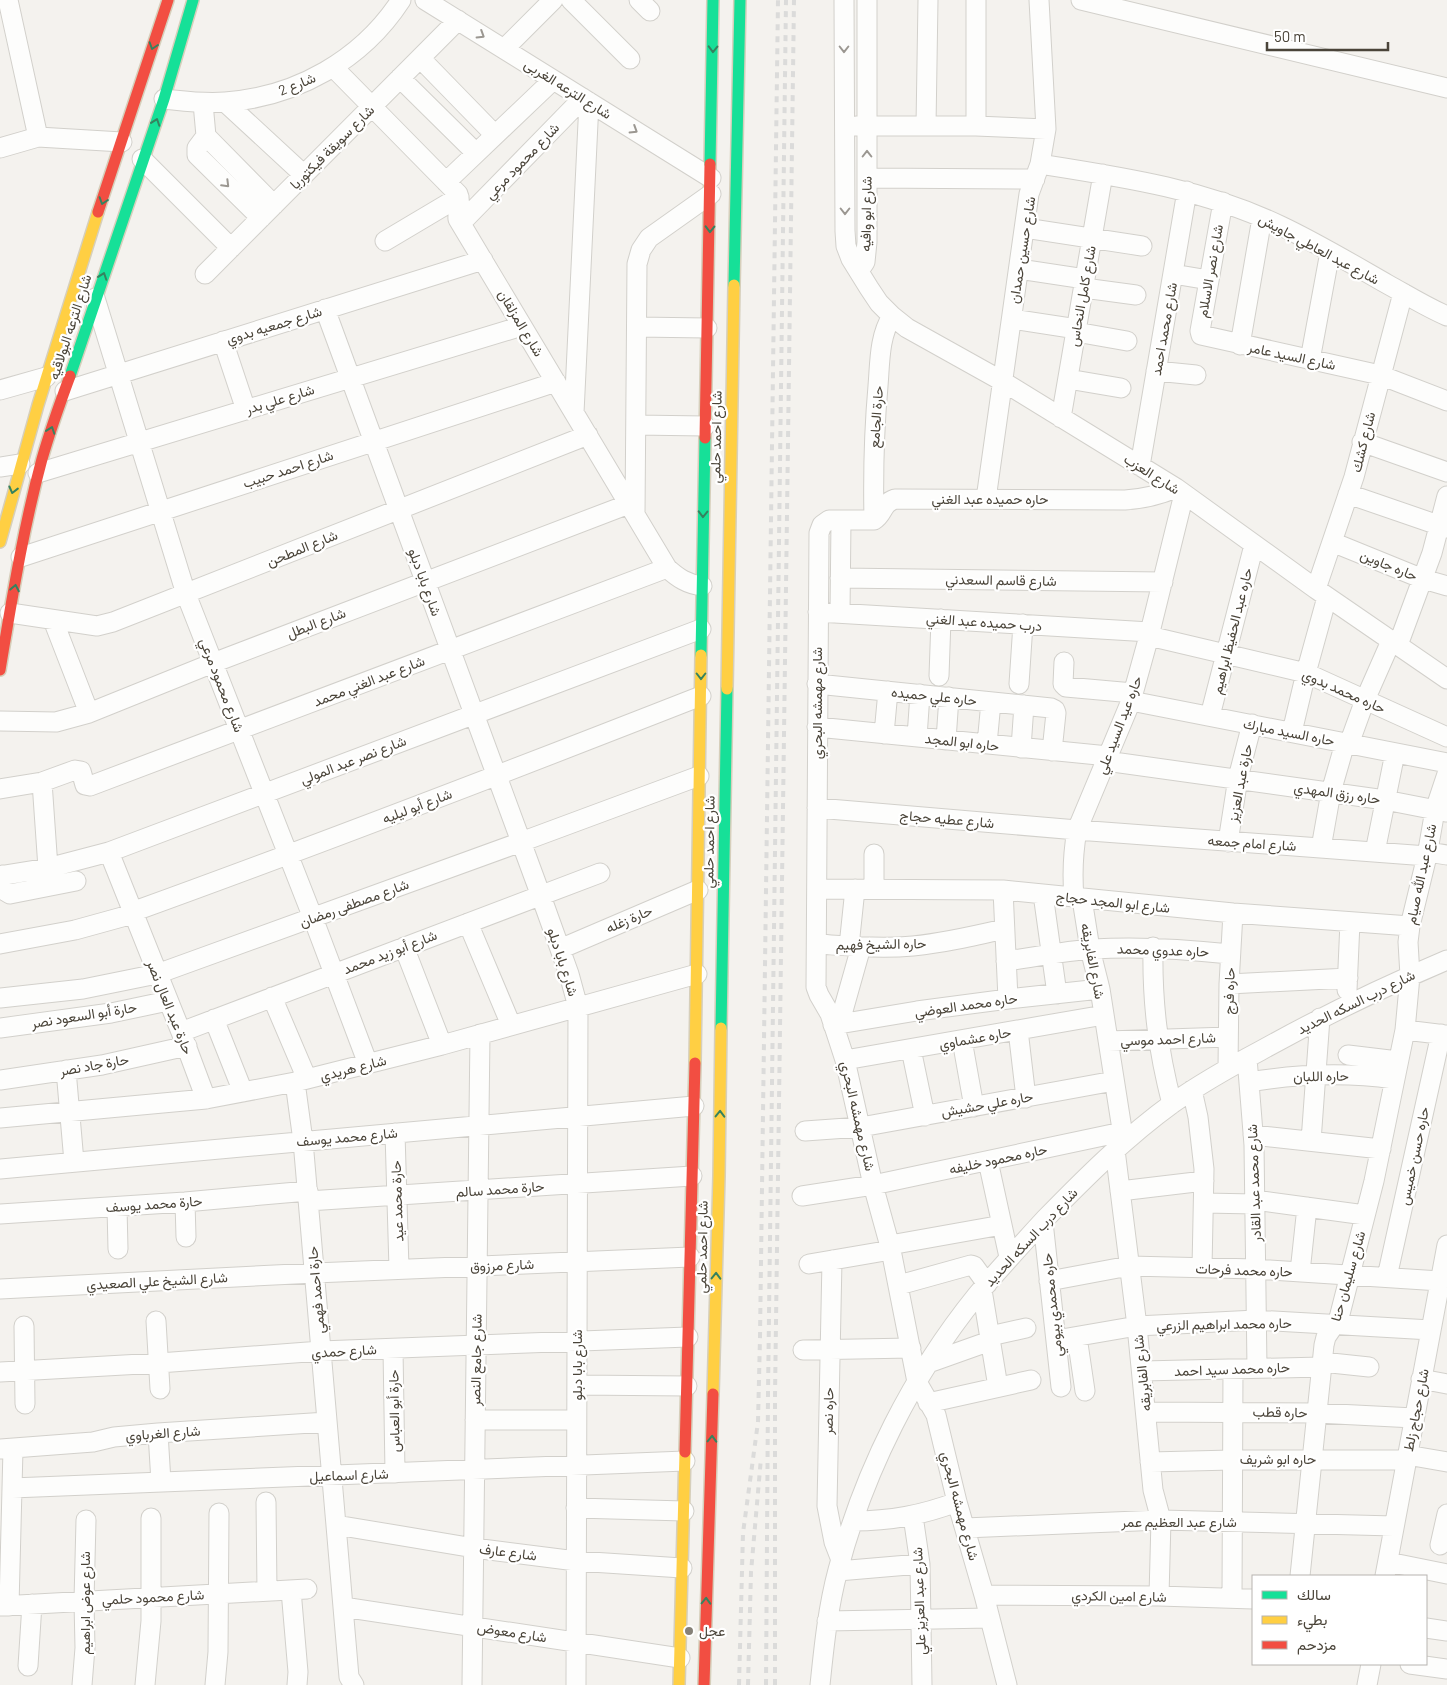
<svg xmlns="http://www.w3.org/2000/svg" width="1447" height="1685" font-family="Barlow,Vazirmatn,sans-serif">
	<rect width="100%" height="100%" fill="#f4f2ee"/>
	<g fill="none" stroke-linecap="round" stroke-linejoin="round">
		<g stroke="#d2d0cb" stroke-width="21">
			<path id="street" d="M8,0L38,137
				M425,0L711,178
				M571,0L630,59
				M639,0L650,11
				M844,0L845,231L846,246L851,259L869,288L879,303L892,316L907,328L1002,381L1176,488L1316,589L1447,679
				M976,0V126
				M1081,0L1447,88
				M504,49L553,0
				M420,58L495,135
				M333,67L458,194C462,202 457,210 458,219L667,568C678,578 687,584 702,586
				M400,78L476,153
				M164,99C184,101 205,104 225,102C296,97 362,60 401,0
				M225,102L304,175
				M203,103L206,136L197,148V155L261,218
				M856,126H976L1046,129
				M926,126L928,0
				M206,136L274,205
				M0,148L38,137L122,142
				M142,159L231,248
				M1040,164C1123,177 1204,189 1281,226C1317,243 1352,264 1387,284C1407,295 1426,307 1447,316
				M868,178L1035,179
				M446,182L553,80
				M1223,202L1200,331L1201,335L1380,375L1447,401
				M461,223L583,98
				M1025,228L1142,246
				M385,241L459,197
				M1019,269L1085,279
				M859,271L865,262L867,242V0
				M205,274L458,20
				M1173,274L1209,280
				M1084,288L1136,295
				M95,298L186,594L313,918L368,1064
				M325,309L541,896L569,974L578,1007L576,1685
				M1012,319L1077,329
				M637,327L707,328
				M1076,332L1127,341
				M223,341L246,410
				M1240,345L1262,218
				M1310,360L1330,252
				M1156,371L1196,375
				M1068,379L1121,388
				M0,390L46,377
				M65,391L483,260
				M574,413L589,102
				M1061,418L1103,174
				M636,425L705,426
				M1362,442L1447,472
				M1140,466L1187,191
				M0,467L20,464
				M38,473L522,326
				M1348,494L1447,528
				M986,499L1029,194L1040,164L1046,129L1039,0
				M635,514L637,264L641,250L649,238L711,194
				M874,520C873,475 874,431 878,386C880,362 879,337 892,316
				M1332,542L1423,579L1447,586
				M21,557L556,382
				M840,578L1163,582
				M1316,589L1354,477L1403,293
				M818,612L1150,632
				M10,613L97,626L113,622L588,435
				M840,613L841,520
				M53,620L89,713
				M1149,636L1306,673L1447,737
				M1398,645L1432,553L1447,496
				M1064,662L1063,684L1066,687L1133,693
				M939,676L941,619
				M817,684L1051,708L1055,710L1056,713L1052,751
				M1019,684L1023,624
				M1131,701L1447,763
				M1210,716L1254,545
				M0,721L56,722L89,713L213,663L629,504
				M817,727L1108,756
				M1292,732L1306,673L1327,597
				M884,734L888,691
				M917,737L920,694
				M946,740L949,697
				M987,744L991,702
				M1349,744L1365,700L1391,641
				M1021,748L1024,705
				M1106,761L1385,800L1446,812
				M42,782L48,868
				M0,789L42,782L75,770L81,771L85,785L90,786L667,568
				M817,808L1077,830L1427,856
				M1228,842L1238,778L1252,724
				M1321,848L1331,792L1345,743
				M109,852L181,1032L206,1099
				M1375,852L1395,753
				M1428,852L1447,855
				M874,854V889
				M3,875L5,891L10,894L76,881
				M0,876L48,868L109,852L701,629
				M817,889L1003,890L1233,913L1410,926
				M1003,890L1008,999
				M1043,894L1057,994
				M1074,897C1072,874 1073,853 1077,830L1131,701L1149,636L1184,494
				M1082,899L1090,949L1100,989L1124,1142
				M132,912C323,843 512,770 701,696
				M468,923L511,1025
				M0,944L75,930L133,914
				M817,944C849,946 881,949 913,946C944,943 974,936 1004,929
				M849,946L855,889
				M404,947L442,1045
				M1153,947C1152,1003 1158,1050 1172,1104
				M560,949L698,890
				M1006,961C1035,957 1064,951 1093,949C1139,946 1184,949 1230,954
				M1229,984L1348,978
				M1347,990L1350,922
				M272,997L307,1079
				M0,998L83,989L157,974L521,842L699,776
				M214,1019L243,1092
				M833,1025L917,1011L1008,999L1100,989
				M839,1025L861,947
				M0,1028L111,1013L168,1001
				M1018,1030L1026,1098
				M1405,1030L1447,1035
				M181,1032L600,873
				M962,1040L974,1107
				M1108,1041L1228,1037
				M911,1049L925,1116
				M1348,1055L1398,1061
				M1247,1058L1254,1145L1257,1368
				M845,1060L1104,1015
				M1228,1068L1229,984L1233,913
				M66,1070L74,1162
				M0,1080L102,1065L187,1046
				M295,1082L303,1141L349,1677L354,1685
				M1249,1082C1298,1074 1345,1072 1394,1079
				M1192,1090L1198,1117L1204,1169L1202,1268
				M0,1118L206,1099L295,1082L442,1045L697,974
				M805,1131L861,1127L1114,1081
				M395,1133L399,1269
				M1253,1135L1381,1149
				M1311,1141L1320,1018
				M1115,1150L1137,1326L1153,1490L1161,1520L1159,1596
				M988,1161L1009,1257
				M0,1169L694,1106
				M1120,1191L1204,1181
				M802,1196L873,1185L1122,1132
				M1255,1200L1365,1215
				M308,1201L692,1176
				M185,1202L186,1237
				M1204,1203L1255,1204
				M117,1207L118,1249
				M0,1214L185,1202L308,1191
				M1043,1222L1061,1387
				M890,1245L1002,1225
				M832,1260L827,1506L834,1542L841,1560
				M809,1264L891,1250
				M1300,1272L1307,1207
				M1387,1277L1441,1034
				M1049,1281L1129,1266L1256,1269L1440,1281
				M899,1285L971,1265L974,1266L987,1284
				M0,1289L315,1273L690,1257
				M982,1290L998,1387
				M156,1321L160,1389
				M24,1326L25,1404
				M990,1336L1026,1328
				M1077,1337L1085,1391
				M1056,1340L1137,1326L1256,1320L1431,1330
				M393,1349L395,1473
				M803,1350L911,1348
				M931,1362L990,1341
				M1322,1362L1369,1367
				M1142,1371L1322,1367
				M0,1372L159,1363L321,1351L688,1337
				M1421,1379L1447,1384
				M577,1385L687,1386
				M928,1403L1031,1380
				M1146,1412L1317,1413L1414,1418
				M475,1420H576
				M158,1433L161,1482
				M0,1449L93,1442L114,1437L158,1433L327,1422
				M1407,1455L1447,1462
				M1150,1462L1232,1460H1406
				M12,1488L685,1461
				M266,1502L267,1591
				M576,1508L684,1511
				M913,1516L920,1564L922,1685
				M853,1521C891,1521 922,1515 957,1502
				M336,1525L474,1548L576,1561L682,1568
				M965,1528L1161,1520L1394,1526
				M1440,1545L1447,1514
				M1388,1562L1447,1574
				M838,1571L920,1564
				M1300,1576L1324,1345L1326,1337L1339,1318L1374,1181L1405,1030L1410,976L1408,942L1410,926L1427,856L1435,810L1447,774
				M1385,1576L1447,1245
				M291,1590L298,1672L297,1685
				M984,1595L1159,1596L1253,1599
				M1232,1598L1233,1369
				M0,1606L307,1589
				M9,1606L13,1449
				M343,1607L680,1658
				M827,1621L990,1618
				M1426,1628L1447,1631
				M1410,1664L1447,1669
				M28,1666L32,1604
				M82,1685L85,1648L84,1601L86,1520
				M145,1685L151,1621V1518
				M215,1685L218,1652L219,1513
				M472,1685L480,1034
				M820,1685C824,1646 828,1607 838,1570C864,1471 913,1374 977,1295C999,1269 1022,1244 1045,1219C1085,1178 1126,1137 1173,1103C1200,1084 1230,1067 1260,1051C1321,1017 1383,987 1447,960
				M1007,1685L984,1595L957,1502L936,1415L917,1382L891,1250L873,1185L845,1060L830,1014L819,995L816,987L819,533L822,525L829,520H874C884,514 881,504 895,499L1125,500C1143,499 1159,495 1176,488
				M1367,1685L1371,1664"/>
		</g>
		<g stroke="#d6cfbb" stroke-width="14">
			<path id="fast" d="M710,164L713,0
				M734,285L740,0
				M70,376L164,99L193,0
				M701,655L705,438
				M721,1028L727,689"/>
		</g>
		<g stroke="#d6cfbb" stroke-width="14">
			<path id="slow" d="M0,542L38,405L98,212
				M727,689L734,285
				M695,1063L701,655
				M713,1394L719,1176L721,1028
				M679,1685L685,1452"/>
		</g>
		<g stroke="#d6cfbb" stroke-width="14">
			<path id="jam" d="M98,212L168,0
				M705,438L710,164
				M0,670C12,599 23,529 42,459C50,431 60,403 70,376
				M685,1452L695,1063
				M704,1685L713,1394"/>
		</g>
		<use href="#street" stroke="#fdfdfc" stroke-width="19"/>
		<use href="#fast" stroke="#16e098" stroke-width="11"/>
		<use href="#slow" stroke="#ffcf43" stroke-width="11"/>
		<use href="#jam" stroke="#f24e42" stroke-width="11"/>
		<path stroke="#dbdbda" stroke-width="4" stroke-dasharray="6 6" stroke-linecap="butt" d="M739,1685L743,1533L758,1422L760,1337L778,0
			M748,1685L751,1572L761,1458
			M766,1685L768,1393L786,0
			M775,1685V1396L794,0"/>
	</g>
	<defs><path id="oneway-chevron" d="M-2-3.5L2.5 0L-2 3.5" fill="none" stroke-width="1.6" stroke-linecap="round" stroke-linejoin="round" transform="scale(1.25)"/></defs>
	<g stroke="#9b9791">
		<use href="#oneway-chevron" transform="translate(481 35) rotate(32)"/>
		<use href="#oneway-chevron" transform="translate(844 49) rotate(90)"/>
		<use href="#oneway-chevron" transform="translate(634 130) rotate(32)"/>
		<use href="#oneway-chevron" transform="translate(867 154) rotate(-90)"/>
		<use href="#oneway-chevron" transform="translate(226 184) rotate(45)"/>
		<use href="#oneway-chevron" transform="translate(845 211) rotate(90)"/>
	</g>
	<g stroke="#35825f">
		<use href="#oneway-chevron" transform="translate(153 46) rotate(108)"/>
		<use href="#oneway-chevron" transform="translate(713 49) rotate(91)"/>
		<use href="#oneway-chevron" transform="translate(156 122) rotate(-71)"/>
		<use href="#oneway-chevron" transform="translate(103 201) rotate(108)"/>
		<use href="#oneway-chevron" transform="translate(710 229) rotate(91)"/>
		<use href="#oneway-chevron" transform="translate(103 276) rotate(-71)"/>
		<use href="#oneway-chevron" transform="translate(51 430) rotate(-71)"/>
		<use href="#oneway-chevron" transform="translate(13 490) rotate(104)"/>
		<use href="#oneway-chevron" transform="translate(703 514) rotate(91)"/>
		<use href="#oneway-chevron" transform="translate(15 588) rotate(-79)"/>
		<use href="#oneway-chevron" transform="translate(701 676) rotate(90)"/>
		<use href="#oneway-chevron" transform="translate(720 1114) rotate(-89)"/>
		<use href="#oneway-chevron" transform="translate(716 1276) rotate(-89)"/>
		<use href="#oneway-chevron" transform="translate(712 1439) rotate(-88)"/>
		<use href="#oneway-chevron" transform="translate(706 1601) rotate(-88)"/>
	</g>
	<circle fill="#868178" stroke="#fff" stroke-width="2" cx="689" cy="1631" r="5"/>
	<g text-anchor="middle" stroke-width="4.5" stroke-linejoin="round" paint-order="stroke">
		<g font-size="14" fill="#4a4439" stroke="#fff">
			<text transform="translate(297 84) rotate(-22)" y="5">شارع 2</text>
			<text transform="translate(568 89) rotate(32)" y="5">شارع الترعه الغربى</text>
			<text transform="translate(332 147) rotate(-45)" y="5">شارع سويقة فيكتوريا</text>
			<text transform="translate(522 161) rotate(-46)" y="5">شارع محمود مرعي</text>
			<text transform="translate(866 214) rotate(-89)" y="5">شارع ابو وافيه</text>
			<text transform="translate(1319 249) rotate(28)" y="5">شارع عبد العاطي جاويش</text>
			<text transform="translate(1022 250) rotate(-81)" y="5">شارع حسين حمدان</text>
			<text transform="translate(1210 271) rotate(-80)" y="5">شارع نصر الاسلام</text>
			<text transform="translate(1082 296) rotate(-80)" y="5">شارع كامل النحاس</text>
			<text transform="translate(521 323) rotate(59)" y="5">شارع المزلقان</text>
			<text transform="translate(274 325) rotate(-17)" y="5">شارع جمعيه بدوي</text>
			<text transform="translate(70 327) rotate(-72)" y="5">شارع الترعه البولاقيه</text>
			<text transform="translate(1164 329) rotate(-80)" y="5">شارع محمد احمد</text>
			<text transform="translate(1292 356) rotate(12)" y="5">شارع السيد عامر</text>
			<text transform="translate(280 399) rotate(-17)" y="5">شارع علي بدر</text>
			<text transform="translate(876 417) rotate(-86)" y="5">حارة الجامع</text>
			<text transform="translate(716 437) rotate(-89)" y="5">شارع احمد حلمي</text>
			<text transform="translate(1363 442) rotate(-76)" y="5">شارع كشك</text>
			<text transform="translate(288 469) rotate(-18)" y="5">شارع احمد حبيب</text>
			<text transform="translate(1152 474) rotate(32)" y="5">شارع العزب</text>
			<text x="990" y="504">حاره حميده عبد الغني</text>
			<text transform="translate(302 548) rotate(-22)" y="5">شارع المطحن</text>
			<text transform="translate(1389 565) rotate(22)" y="5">حاره جاوين</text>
			<text transform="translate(1001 580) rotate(1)" y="5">شارع قاسم السعدني</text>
			<text transform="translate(425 582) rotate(70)" y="5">شارع بابا دبلو</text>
			<text transform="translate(984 622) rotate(4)" y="5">درب حميده عبد الغني</text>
			<text transform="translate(316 623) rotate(-21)" y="5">شارع البطل</text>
			<text transform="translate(1232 631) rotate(-76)" y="5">حاره عبد الحفيظ ابراهيم</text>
			<text transform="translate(369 681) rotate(-21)" y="5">شارع عبد الغني محمد</text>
			<text transform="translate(222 685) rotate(69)" y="5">شارع محمود مرعي</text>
			<text transform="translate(1344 691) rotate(24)" y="5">حاره محمد بدوي</text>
			<text transform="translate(934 696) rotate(6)" y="5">حاره علي حميده</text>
			<text transform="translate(817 703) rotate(-90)" y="5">شارع مهمشه البحري</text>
			<text transform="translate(1119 725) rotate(-69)" y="5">حاره عيد السيد علي</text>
			<text transform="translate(1289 732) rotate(11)" y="5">حاره السيد مبارك</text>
			<text transform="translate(962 742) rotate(6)" y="5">حاره ابو المجد</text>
			<text transform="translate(353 760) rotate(-21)" y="5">شارع نصر عبد المولي</text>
			<text transform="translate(1240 783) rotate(-79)" y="5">حارة عبد العزيز</text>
			<text transform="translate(1337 793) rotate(8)" y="5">حاره رزق المهدي</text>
			<text transform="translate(417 806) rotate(-21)" y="5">شارع أبو ليليه</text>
			<text transform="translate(947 819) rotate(5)" y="5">شارع عطيه حجاج</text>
			<text transform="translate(709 842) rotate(-89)" y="5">شارع احمد حلمي</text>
			<text transform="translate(1252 843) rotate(4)" y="5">شارع امام جمعه</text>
			<text transform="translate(1421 874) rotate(-78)" y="5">شارع عبد الله صيام</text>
			<text transform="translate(1113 902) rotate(6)" y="5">شارع ابو المجد حجاج</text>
			<text transform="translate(354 903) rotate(-20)" y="5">شارع مصطفى رمضان</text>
			<text transform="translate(629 919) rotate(-23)" y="5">حارة زغله</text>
			<text transform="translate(881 944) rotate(-1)" y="5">حاره الشيخ فهيم</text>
			<text transform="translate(1163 950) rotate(2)" y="5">حاره عدوي محمد</text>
			<text transform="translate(390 952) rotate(-21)" y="5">شارع أبو زيد محمد</text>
			<text transform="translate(1093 961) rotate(79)" y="5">شارع الفابريقه</text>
			<text transform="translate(563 962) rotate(72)" y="5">شارع بابا دبلو</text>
			<text transform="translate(1229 991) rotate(-88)" y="5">حاره فرج</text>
			<text transform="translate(1356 1002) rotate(-26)" y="5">شارع درب السكه الحديد</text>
			<text transform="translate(966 1005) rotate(-8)" y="5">حاره محمد العوضي</text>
			<text transform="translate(170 1007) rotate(68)" y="5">حارة عبد العال نصر</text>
			<text transform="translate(84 1015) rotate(-9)" y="5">حارة أبو السعود نصر</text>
			<text transform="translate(975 1038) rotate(-10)" y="5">حاره عشماوي</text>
			<text transform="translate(1168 1039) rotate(-2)" y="5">شارع احمد موسي</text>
			<text transform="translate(94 1065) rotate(-10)" y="5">حارة جاد نصر</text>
			<text transform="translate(353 1068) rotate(-14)" y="5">شارع هريدي</text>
			<text transform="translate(1321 1076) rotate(-1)" y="5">حاره اللبان</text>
			<text transform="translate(987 1104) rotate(-10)" y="5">حاره علي حشيش</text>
			<text transform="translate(858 1116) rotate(77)" y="5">شارع مهمشه البحري</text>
			<text transform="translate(347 1137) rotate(-5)" y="5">شارع محمد يوسف</text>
			<text transform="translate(1414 1156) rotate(-78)" y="5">حاره حسن خميس</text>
			<text transform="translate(998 1159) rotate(-12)" y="5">حاره محمود خليفه</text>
			<text transform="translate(1254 1183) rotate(-92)" y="5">شارع محمد عبد القادر</text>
			<text transform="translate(500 1189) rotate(-4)" y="5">حارة محمد سالم</text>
			<text transform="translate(397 1201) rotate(-92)" y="5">حارة محمد عيد</text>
			<text transform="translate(154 1204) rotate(-4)" y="5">حارة محمد يوسف</text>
			<text transform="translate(1031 1237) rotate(-47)" y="5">شارع درب السكه الحديد</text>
			<text transform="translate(702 1247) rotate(-89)" y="5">شارع احمد حلمي</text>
			<text transform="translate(502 1265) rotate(-2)" y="5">شارع مرزوق</text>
			<text transform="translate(1244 1270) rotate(2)" y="5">حاره محمد فرحات</text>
			<text transform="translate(1348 1276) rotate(-74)" y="5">شارع سليمان حنا</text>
			<text transform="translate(157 1281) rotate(-3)" y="5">شارع الشيخ علي الصعيدي</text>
			<text transform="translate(316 1290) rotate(-95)" y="5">حارة احمد فهمي</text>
			<text transform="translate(1052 1305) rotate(-96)" y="5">حاره محمدي بيومي</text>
			<text transform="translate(1224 1324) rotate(-1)" y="5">حاره محمد ابراهيم الزرعي</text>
			<text transform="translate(344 1351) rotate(-3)" y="5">شارع حمدي</text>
			<text transform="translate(476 1360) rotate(-89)" y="5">شارع جامع النصر</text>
			<text transform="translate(577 1365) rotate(-90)" y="5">شارع بابا دبلو</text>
			<text transform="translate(1232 1369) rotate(-2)" y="5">حاره محمد سيد احمد</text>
			<text transform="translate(1142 1373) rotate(-96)" y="5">شارع الفابريقه</text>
			<text transform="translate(1416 1410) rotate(-79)" y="5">شارع حجاج زلط</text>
			<text transform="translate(394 1411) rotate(-91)" y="5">حارة أبو العباس</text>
			<text transform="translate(828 1411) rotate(-89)" y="5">حاره نصر</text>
			<text transform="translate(1280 1412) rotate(1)" y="5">حاره قطب</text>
			<text transform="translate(163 1433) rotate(-4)" y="5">شارع الغرباوي</text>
			<text x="1278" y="1464">حاره ابو شريف</text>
			<text transform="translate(349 1475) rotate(-2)" y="5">شارع اسماعيل</text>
			<text transform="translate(960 1506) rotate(75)" y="5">شارع مهمشه البحري</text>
			<text x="1179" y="1527">شارع عبد العظيم عمر</text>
			<text transform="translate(508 1552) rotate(7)" y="5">شارع عارف</text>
			<text transform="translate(1119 1596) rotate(1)" y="5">شارع امين الكردي</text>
			<text transform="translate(153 1597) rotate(-3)" y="5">شارع محمود حلمي</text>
			<text transform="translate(919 1601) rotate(-92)" y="5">شارع عبد العزيز علي</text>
			<text transform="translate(85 1603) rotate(-90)" y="5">شارع عوض ابراهيم</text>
			<text transform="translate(512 1632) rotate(9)" y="5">شارع معوض</text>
		</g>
		<g font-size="14" fill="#4a4439" stroke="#fff" text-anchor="start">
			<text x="699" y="1636">عجل</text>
		</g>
	</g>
	<rect x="1252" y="1575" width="175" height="90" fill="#ffffff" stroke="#b7b4b0"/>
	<rect x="1262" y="1591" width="25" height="8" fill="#16e098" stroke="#b7b4b0"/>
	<text x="1297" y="1600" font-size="15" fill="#4a4439">سالك</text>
	<rect x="1262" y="1616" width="25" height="8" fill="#ffcf43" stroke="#b7b4b0"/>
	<text x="1297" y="1625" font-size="15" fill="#4a4439">بطيء</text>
	<rect x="1262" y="1641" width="25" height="8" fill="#f24e42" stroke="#b7b4b0"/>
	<text x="1297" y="1650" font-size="15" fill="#4a4439">مزدحم</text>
	<path d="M1267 42v8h121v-8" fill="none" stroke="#4a4439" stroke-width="2.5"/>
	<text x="1274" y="42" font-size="15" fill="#4a4439" stroke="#ffffff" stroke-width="4" paint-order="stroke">50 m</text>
</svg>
